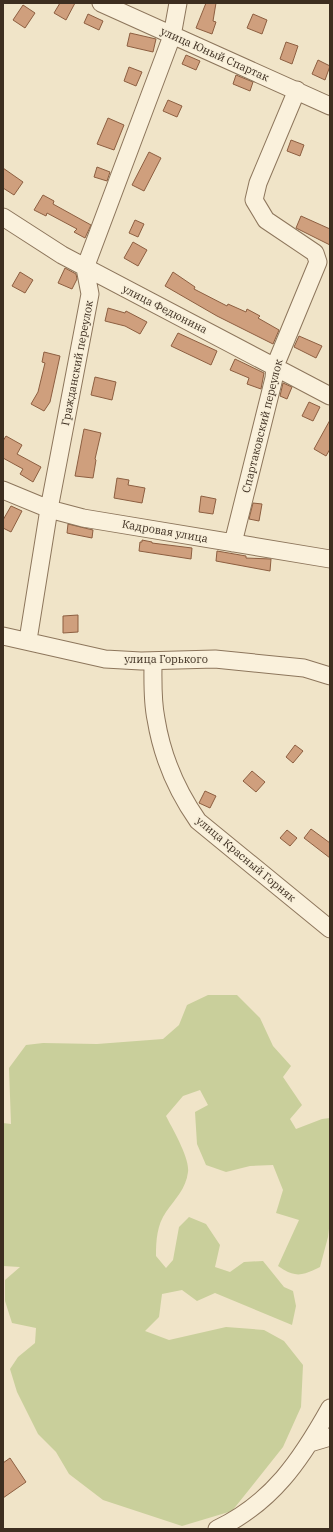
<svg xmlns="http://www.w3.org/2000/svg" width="333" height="1532" font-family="'IBM Plex Serif',serif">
	<rect width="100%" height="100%" fill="#f0e4c8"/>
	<path fill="#c9cf9b" d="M208,995H237L260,1018L273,1046L291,1066L283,1077L302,1105L290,1119L296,1129L322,1119L330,1118V1220L328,1237L320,1267C302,1276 295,1278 278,1266L299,1220L276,1213L283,1190L273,1165L250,1166L226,1172L206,1165L197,1144L195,1112L208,1105L200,1090L183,1096L166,1116C172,1128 190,1158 188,1172C186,1189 175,1199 166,1212C157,1225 156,1240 156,1256L166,1268L173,1260L179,1227L189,1217L206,1224L220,1245L215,1267L230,1272L244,1262L263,1261L284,1287L293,1291L296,1306L292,1325L215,1293L197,1301L182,1290L162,1294L159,1317L145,1331L169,1340L226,1327L264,1330L284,1341L303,1365L301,1407L283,1447L232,1511L182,1526L103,1500L69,1474L56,1452L38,1434L17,1392L10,1369L18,1357L35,1343L36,1328L12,1323L5,1301V1280L20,1267L3,1266V1123L11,1124L9,1068L26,1045L43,1043L97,1044L163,1039L179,1025L187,1005Z"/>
	<path fill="#cf9f7d" stroke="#8d5f41" d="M60,3H75L66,20L54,13Z
		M206,3H216L213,21L216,22L212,34L196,28Z
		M23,5L35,13L25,28L13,20Z
		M88,14L103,21L99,30L84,23Z
		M253,14L267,20L262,34L247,28Z
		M130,33L156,39L153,52L127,46Z
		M286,42L298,46L292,64L280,59Z
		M186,55L200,61L196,70L182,64Z
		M318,60L330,66L325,80L312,74Z
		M129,67L142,72L136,86L124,81Z
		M236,75L253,82L250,91L233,84Z
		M168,100L182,106L177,117L163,111Z
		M108,118L124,125L114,150L97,144Z
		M291,140L304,145L300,156L287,151Z
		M149,152L161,158L144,191L132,185Z
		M97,167L110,172L107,181L94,177Z
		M3,168L23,182L14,195L3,188Z
		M43,195L54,201L53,204L91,225L85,238L74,232L77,229L47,213L46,216L34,210Z
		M301,216L330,229V245L296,228Z
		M135,220L144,224L138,237L129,233Z
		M133,242L147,250L138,266L124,258Z
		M65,268L76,274L77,279L72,289L58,283Z
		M20,272L33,280L25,293L12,286Z
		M173,272L195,287L194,289L227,306L228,304L246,312L247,309L260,316L258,318L279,330L273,344L217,316L165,286Z
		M108,308L125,313L126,311L147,322L140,334L125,326L105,321Z
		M178,333L217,351L211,365L171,346Z
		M299,336L322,346L316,358L294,347Z
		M44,352L60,356L50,402L44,411L31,404L38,392L45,363L42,362Z
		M235,359L264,373L261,389L247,384L249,378L230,370Z
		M95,377L116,382L112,400L91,395Z
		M283,383L292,387L287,399L280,396Z
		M309,402L320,407L313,421L302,416Z
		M330,420V449L326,456L314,449Z
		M84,429L101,433L95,459L96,460L93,478L75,476Z
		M6,436L22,445L17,454L41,467L33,482L20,474L23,469L3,458V441Z
		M117,478L129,480L128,485L145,488L142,503L114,498Z
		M201,496L216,499L213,514L199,512Z
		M253,503L262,504L259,521L249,519Z
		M11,506L22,511L11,532L3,528V520Z
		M68,524L93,530L92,538L67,533Z
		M142,540L152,542V543L192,548L191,559L139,551L140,542H142Z
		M217,551L246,556V558L271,559L270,571L216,561Z
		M78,615V632L63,633V616Z
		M295,745L303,751L293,763L286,757Z
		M252,771L265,782L256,792L243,781Z
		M205,791L216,796L210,808L199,803Z
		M311,829L330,843V858L304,838Z
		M287,830L297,838L290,846L280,838Z
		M10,1458L26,1482L3,1498V1463Z"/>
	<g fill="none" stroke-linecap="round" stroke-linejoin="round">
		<g stroke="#8d765c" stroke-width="19">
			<path id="minor" d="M101,3L330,106
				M3,217L62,255L330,396
				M3,490L49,509L83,518L330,559
				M233,543L274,378L275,366L318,262L315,253L266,220L254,200L258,183L297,90
				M3,636L105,659L141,661L215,659L304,668L330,676
				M28,640L49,509L90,294L85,268L172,36L178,3
				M153,661C153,680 152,700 156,719C162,756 177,791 198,821L330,929
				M310,1443L330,1437
				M217,1529C272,1503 301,1460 330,1408"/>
		</g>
		<use href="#minor" stroke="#faf1dc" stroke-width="17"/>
	</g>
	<g text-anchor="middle" stroke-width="3" stroke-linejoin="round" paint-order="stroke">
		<g font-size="11" fill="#3d2e20" stroke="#f7eed8">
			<text transform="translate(215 54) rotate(24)" y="4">улица Юный Спартак</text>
			<text transform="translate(165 309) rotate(27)" y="4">улица Федюнина</text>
			<text transform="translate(77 363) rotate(-79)" y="4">Гражданский переулок</text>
			<text transform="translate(262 426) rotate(-76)" y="4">Спартаковский переулок</text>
			<text transform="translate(165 531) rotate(10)" y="4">Кадровая улица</text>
			<text x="166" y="663">улица Горького</text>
			<text transform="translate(246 859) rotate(40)" y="4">улица Красный Горняк</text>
		</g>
	</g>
	<rect width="333" height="1532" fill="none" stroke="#3d2e20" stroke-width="8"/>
</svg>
